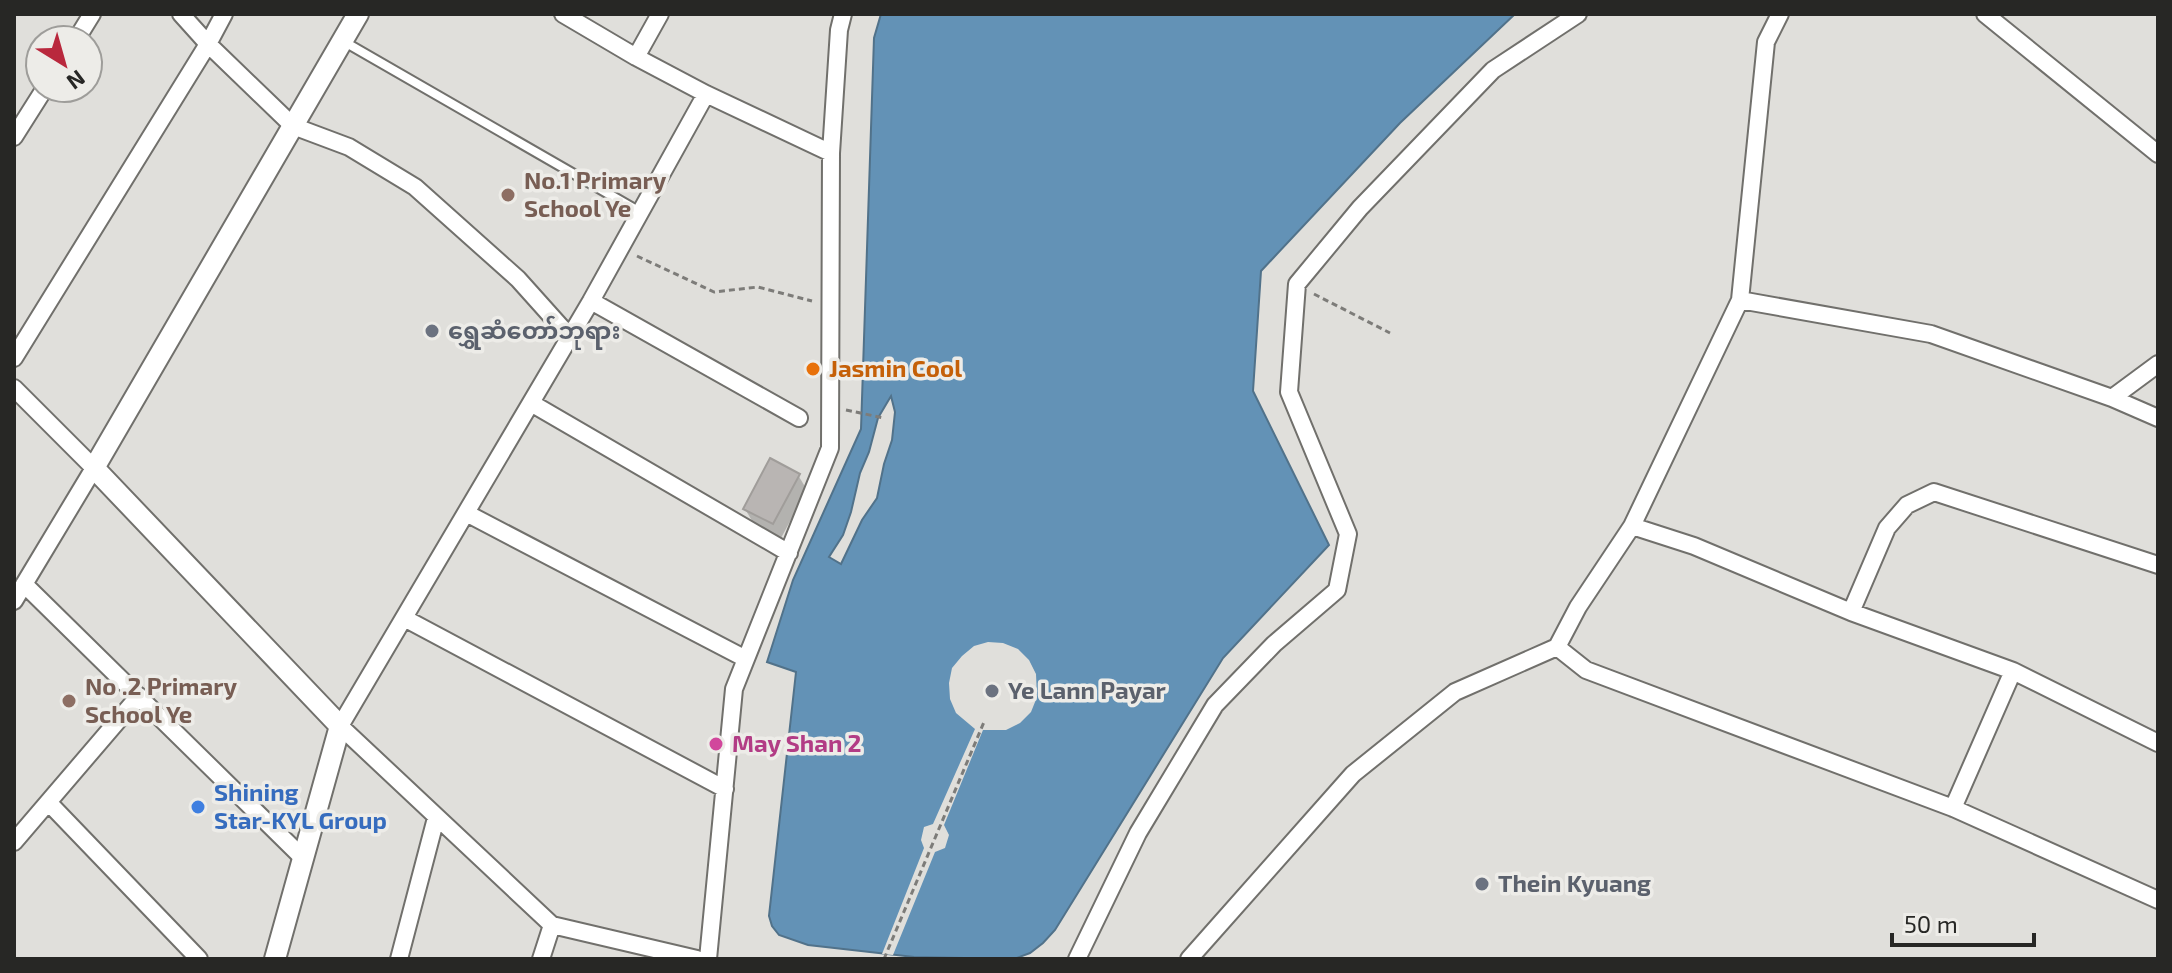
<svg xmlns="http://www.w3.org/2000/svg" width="2172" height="973" font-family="'Exo 2','Noto Sans Myanmar',sans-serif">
	<rect width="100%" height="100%" fill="#e0dfdb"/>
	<path fill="#6392b6" stroke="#51728a" stroke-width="2" fill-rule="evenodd" d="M881,14H1515L1400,123L1261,271L1253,391L1329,545L1223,658L1055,930L1043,943L1030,953L1014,959L914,957L808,945L779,935L772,926L769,916L796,672L767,662L793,580L861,429L874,38ZM891,396L895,412L892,440L884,464L877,498L862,520L841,564L829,557L843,535L851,512L860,473L869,452L878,418Z"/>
	<path fill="#e0dfdb" d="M988,642L1003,643L1018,649L1029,660L1036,674L1037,697L1031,712L1020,723L1006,730H983L944,825L949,835L945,848L935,852L893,955L882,954L924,848L921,840L924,827L933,824L975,729L956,713L950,699L949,683L952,668L962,656L974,646Z"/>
	<path fill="#0003" d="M798,475L807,490L781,538L754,524L745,509Z"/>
	<path fill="#b9b5b3" stroke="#a09d9a" stroke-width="2" d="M770,458L800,474L773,524L743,509Z"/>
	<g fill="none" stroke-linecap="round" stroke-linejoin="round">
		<g stroke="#71706c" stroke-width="12">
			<path id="service" d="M343,41L640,212"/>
		</g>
		<g stroke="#71706c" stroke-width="20">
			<path id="minor" d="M181,14L208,44L293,126L349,147L415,187L518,279L570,337
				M563,14L636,57L706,94L831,153L839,30L843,14
				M1985,14L2158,154
				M76,40L92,14
				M636,57L660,14
				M14,137L45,88
				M1740,300L1931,334L2112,398L2158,418
				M591,301L799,418
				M14,358L208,44L224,14
				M14,388L94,468L14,601
				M2112,398L2158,364
				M531,403L789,553
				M466,513L746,659
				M1632,526L1694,546L1851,612L2013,671L2158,743
				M24,584L303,858
				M1851,612L1887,528L1907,505L1934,492L2158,565
				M404,618L725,789
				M1557,647L1586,670L1953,808L2158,900
				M49,803L199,959
				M1953,808L2013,671
				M14,842L139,696
				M399,959L436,818
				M541,959L552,925
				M697,959L552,925L340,726L591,301L706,94
				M708,959L734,689L830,448L831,153
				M1077,959L1138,833L1215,705L1274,644L1337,590L1348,534L1289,392L1297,284L1360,208L1493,70L1578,14
				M1189,959L1353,774L1455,692L1557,647L1578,607L1632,526L1740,300L1766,42L1780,14"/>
		</g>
		<g stroke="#71706c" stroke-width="24">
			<path id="tertiary" d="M275,959L340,726L94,468L358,14"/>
		</g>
		<path stroke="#7d7c79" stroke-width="3" stroke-dasharray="6 4" stroke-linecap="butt" d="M637,256L714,292L758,287L812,301
			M1314,294L1390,333
			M846,410L884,418
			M884,959L984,722"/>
		<use href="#service" stroke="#fff" stroke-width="8"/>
		<use href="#minor" stroke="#fff" stroke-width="16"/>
		<use href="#tertiary" stroke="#fff" stroke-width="20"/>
	</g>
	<g fill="#8d6e63" stroke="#edece8" stroke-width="3">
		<circle cx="508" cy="195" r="8"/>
		<circle cx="69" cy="701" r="8"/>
	</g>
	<g fill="#6b7280" stroke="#edece8" stroke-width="3">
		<circle cx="432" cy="331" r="8"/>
		<circle cx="992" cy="691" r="8"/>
		<circle cx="1482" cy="884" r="8"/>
	</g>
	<circle fill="#e8710a" stroke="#edece8" stroke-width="3" cx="813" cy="369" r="8"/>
	<circle fill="#d1479c" stroke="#edece8" stroke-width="3" cx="716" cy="744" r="8"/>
	<circle fill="#3f7fe0" stroke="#edece8" stroke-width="3" cx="198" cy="807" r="8"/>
	<g text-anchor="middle" stroke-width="7" stroke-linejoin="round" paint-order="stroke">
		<g font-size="24" font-weight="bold" fill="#785e54" stroke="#edece8" text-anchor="start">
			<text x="524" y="189">No.1 Primary<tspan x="524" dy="28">School Ye</tspan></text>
			<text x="85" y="695">No .2 Primary<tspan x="85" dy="28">School Ye</tspan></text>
		</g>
		<g font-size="24" font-weight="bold" fill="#5b616d" stroke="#edece8" text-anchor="start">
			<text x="448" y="339">ရွှေဆံတော်ဘုရား</text>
			<text x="1008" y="699">Ye Lann Payar</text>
			<text x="1498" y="892">Thein Kyuang</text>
		</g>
		<g font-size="24" font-weight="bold" fill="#c56008" stroke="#edece8" text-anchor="start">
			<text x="829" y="377">Jasmin Cool</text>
		</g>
		<g font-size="24" font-weight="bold" fill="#b23c85" stroke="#edece8" text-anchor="start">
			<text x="732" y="752">May Shan 2</text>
		</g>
		<g font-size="24" font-weight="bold" fill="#366cbe" stroke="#edece8" text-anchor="start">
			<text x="214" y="801">Shining<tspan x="214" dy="28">Star-KYL Group</tspan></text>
		</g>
	</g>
	<rect width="2172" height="973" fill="none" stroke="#272725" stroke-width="32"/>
	<g transform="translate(64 64) rotate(143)"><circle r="38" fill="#edece8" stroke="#9e9d9a" stroke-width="2"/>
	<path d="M0-6L14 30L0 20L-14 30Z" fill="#b9283d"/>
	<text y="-12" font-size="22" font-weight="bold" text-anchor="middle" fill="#272725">N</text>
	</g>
	<path d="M1892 933v12h142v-12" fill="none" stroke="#272725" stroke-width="4"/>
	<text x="1904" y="933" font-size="24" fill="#272725" stroke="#edece8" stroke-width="6" paint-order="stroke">50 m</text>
</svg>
